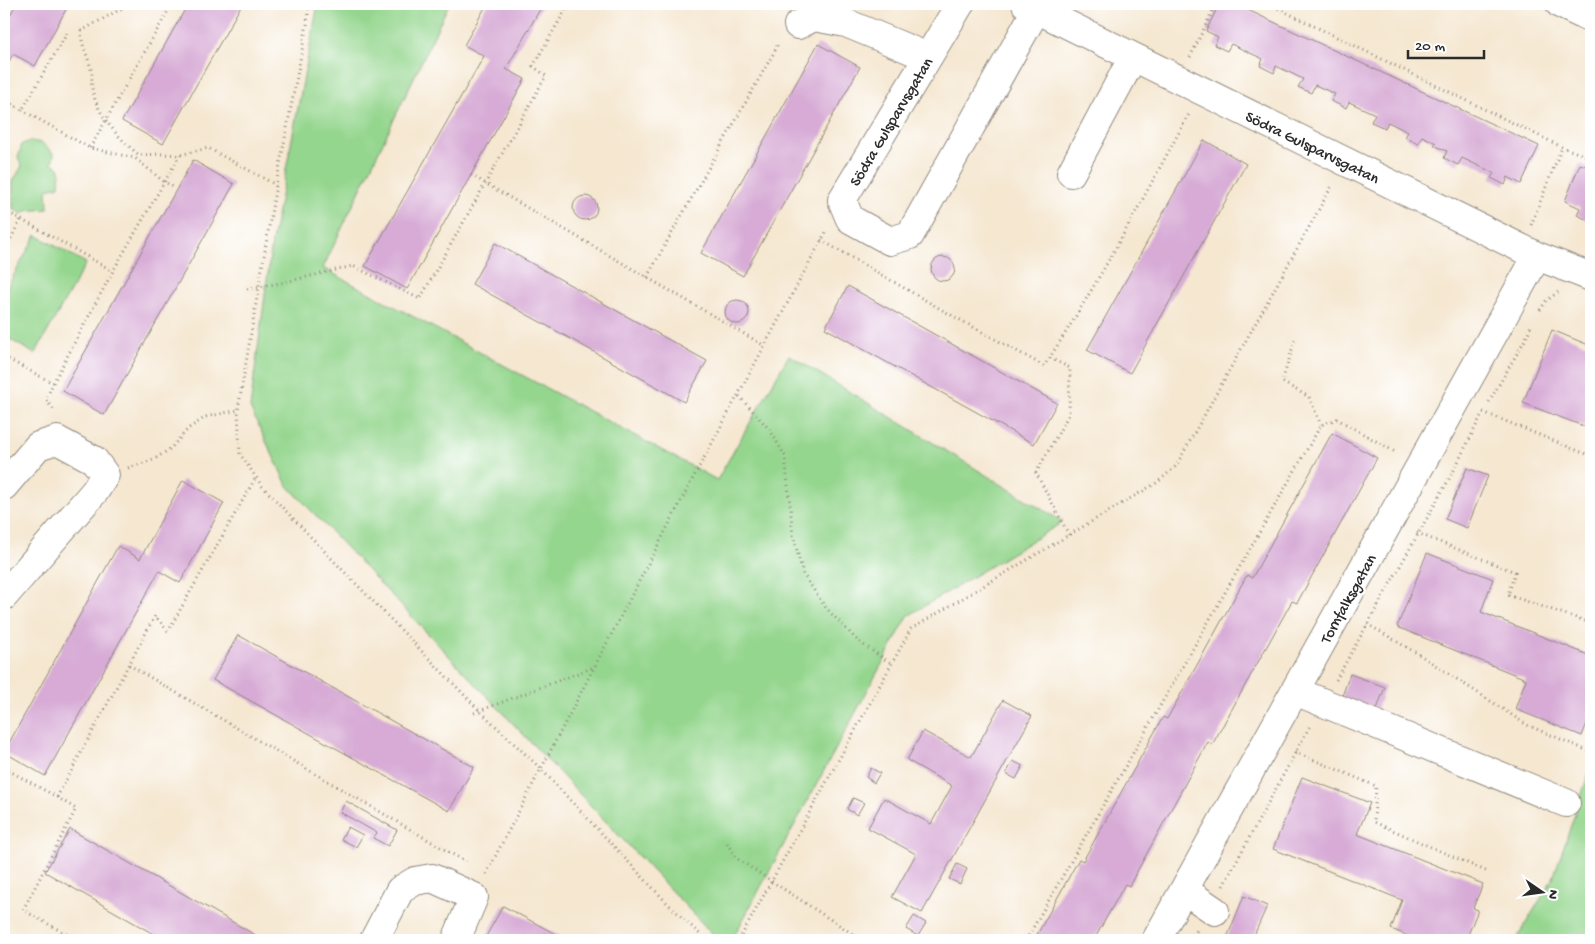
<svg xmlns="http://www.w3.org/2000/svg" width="1595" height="944" font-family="'Gochi Hand',sans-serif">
	<rect width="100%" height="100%" fill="#fff"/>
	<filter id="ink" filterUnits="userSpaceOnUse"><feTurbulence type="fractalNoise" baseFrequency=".02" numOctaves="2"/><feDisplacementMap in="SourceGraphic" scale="10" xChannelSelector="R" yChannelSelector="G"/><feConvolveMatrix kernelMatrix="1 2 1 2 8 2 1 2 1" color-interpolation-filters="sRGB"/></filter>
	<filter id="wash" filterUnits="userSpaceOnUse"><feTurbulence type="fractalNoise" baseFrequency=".0096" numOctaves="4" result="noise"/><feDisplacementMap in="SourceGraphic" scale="20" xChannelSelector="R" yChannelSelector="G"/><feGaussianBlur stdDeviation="1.12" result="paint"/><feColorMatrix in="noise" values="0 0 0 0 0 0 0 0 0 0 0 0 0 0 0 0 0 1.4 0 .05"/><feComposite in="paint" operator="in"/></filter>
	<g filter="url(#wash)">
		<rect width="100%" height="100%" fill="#f5e7d0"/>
		<path fill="#94d68e" stroke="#60805c" d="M318,4H449L323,268L717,480L789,355L1063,522L908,616L732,940H718L287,485L250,408L272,242Z
			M31,141L42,143L54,154L52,163L60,169L59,186L47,189L48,209L25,211L23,214L13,209V181L22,166L18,158L22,144Z
			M36,235L86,263L35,354L4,336V293Z
			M1591,767V940H1516L1553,878Z"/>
		<g id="blocks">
			<path fill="#d7abd6" d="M16,4H69L35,66L13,54L4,71V26Z
				M188,4H242L163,144L122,121Z
				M487,4H543L506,69L525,79L407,289L365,266L484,56L464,45Z
				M1219,4H1235L1539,146L1521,184L1508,177L1505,185L1491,178L1494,173L1462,158L1458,165L1444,158L1447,151L1434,145L1436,143L1422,136L1418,144L1405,137L1408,132L1388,122L1385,128L1371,122L1375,114L1349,102L1346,108L1331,101L1335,94L1315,85L1311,93L1298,87L1303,79L1276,66L1274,73L1260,66L1263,59L1231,44L1227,51L1214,45L1218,37L1206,31Z
				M818,44L860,67L743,276L701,253Z
				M1204,140L1246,164L1130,373L1087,350Z
				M193,160L234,184L104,415L63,391Z
				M1580,164L1591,168L1590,221L1577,215L1580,208L1565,201Z
				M573 208a12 12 0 1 1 24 0a12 12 0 1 1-24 0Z
				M495,243L707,361L684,402L472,284Z
				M931 269a12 12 0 1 1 24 0a12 12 0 1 1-24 0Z
				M848,286L1057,403L1034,444L825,328Z
				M725 312a12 12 0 1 1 24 0a12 12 0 1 1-24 0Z
				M1552,330L1591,346V429L1523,403Z
				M1332,433L1377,458L1297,603L1292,601L1212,745L1208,742L1129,886L1125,884L1094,940H1034L1079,859L1083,861L1163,717L1167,719L1247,575L1252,578Z
				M1467,468L1488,476L1467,528L1445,519Z
				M183,480L224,503L180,583L159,571L45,776L4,752L118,546L140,559Z
				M1427,553L1493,579L1481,612L1591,656V713L1582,736L1515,709L1526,679L1397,627Z
				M238,635L474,767L449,811L213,680Z
				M1350,674L1385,687L1376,712L1341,699Z
				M1003,700L1032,716L922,913L892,897L916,854L868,828L884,798L931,824L952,786L907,760L923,731L971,757Z
				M1013,761L1023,766L1016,779L1006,774Z
				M871,768L880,773L874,783L866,777Z
				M1302,777L1370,803L1357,834L1483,884L1473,908L1478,910L1466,940H1419L1391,929L1402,900L1273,849Z
				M853,798L864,803L857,815L847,809Z
				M346,801L397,830L388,846L373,838L377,833L340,812Z
				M348,827L363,835L356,847L341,839Z
				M70,829L264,940H164L45,872Z
				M957,864L967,869L960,884L949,879Z
				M1244,896L1267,906L1252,940H1226Z
				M503,906L567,940H484Z
				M914,916L926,923L918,936L906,929Z"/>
		</g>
	</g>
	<g filter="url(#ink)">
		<use href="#blocks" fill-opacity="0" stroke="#90897e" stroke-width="1"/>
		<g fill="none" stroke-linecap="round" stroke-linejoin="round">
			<g stroke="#90897e" stroke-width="30">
				<path id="minor" d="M960,4L842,200L850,219L890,241L910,235L1036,10
					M1026,4L1537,256L1591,277
					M798,25L814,17L846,23L928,57
					M1071,173L1133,57
					M4,486L38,446L57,440L94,460L105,475L95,491L4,596
					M1295,691L1566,803
					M1184,890L1215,911
					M374,940L400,890L415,881L432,878L474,897L456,940
					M1156,940L1537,256"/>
			</g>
			<g stroke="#90897e" stroke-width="30">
				<path id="highway" d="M1560,4L1591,19"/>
			</g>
			<path stroke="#90897e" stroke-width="3" stroke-dasharray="1 4" stroke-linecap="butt" d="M130,4L81,31C81,45 88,56 91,69C93,75 91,82 92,88C97,116 119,138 139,155L162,154L180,155L208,148L276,185
				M309,4L307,24L276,185L238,410L240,454L262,486L330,557L480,711L541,769L668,904L706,940
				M1269,4L1562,147L1591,158
				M1190,57L1216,4
				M4,102L5,100L22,110L69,30
				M22,110L90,148L135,158L163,181L175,188
				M90,148L172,4
				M471,175L765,346
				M4,210L113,271
				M1531,225L1562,147
				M821,240L944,311L1044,366C1098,285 1143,198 1189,114
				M4,252L21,219
				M647,277L777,47V42
				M247,289L281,283L353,266L420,299L546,76L533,66L569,4
				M1540,310L1546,301L1558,292
				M1295,340L1282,382L1309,397L1321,425
				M4,357L53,383
				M1050,358L1070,368L1069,414L1036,473L1069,535
				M4,365L8,359
				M739,396L770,430L785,456L793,535L803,574L826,608L859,642L892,664
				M1489,402L1526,338L1531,326
				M53,409L46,400L53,383L113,271L180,155
				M1483,412L1591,456
				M128,468L153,460L170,449L189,428L206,417L238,410
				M1417,533L1515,572L1508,595L1591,623
				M1367,624L1420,655L1527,725L1591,752
				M129,665L466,862
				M1336,680L1453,472L1481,416
				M474,713L594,667
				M1295,752L1376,786L1374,822L1488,872
				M4,768L57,797L155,616L168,631L256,477
				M57,797L76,809L23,910L77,940
				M727,843L736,858L862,940
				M486,874L691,482L827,230
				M1223,886L1311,724
				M739,940L911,629L1158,482L1176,466L1333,184
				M1026,940L1321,425L1337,419L1397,453
				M1191,940L1197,930"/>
			<use href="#minor" stroke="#fff" stroke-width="28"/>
			<use href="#highway" stroke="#fff" stroke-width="28"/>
		</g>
	</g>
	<g text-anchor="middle" stroke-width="5" stroke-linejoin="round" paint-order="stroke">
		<g font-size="16" fill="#2b2b2b" stroke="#fff">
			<text transform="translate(890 121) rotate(-59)" y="6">Södra Gulsparvsgatan</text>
			<text transform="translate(1313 146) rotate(26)" y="6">Södra Gulsparvsgatan</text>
			<text transform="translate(1347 598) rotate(-61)" y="6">Tornfalksgatan</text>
		</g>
	</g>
	<rect width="1595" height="944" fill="none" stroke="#fff" stroke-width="20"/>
	<g transform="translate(1542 892) rotate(103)" stroke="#ffffff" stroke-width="4" paint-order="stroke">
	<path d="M0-4L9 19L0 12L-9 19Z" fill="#2b2b2b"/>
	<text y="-8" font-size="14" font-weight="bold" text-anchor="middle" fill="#2b2b2b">N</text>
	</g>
	<path d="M1408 50v8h76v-8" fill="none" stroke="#2b2b2b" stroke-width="2.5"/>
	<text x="1415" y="50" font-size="15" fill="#2b2b2b" stroke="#ffffff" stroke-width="4" paint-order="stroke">20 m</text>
</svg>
